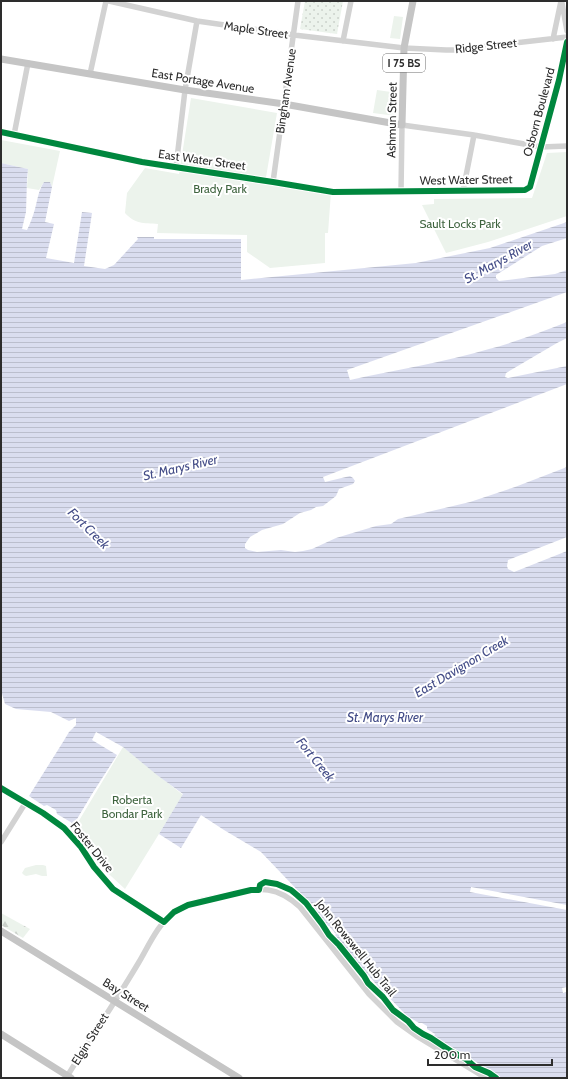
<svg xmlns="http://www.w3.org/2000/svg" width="568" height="1079" font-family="Cabin,sans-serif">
	<defs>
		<pattern id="grass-dots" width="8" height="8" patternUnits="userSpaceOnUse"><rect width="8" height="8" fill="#ecf3ec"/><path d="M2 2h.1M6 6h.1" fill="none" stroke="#cbd1cb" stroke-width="1.8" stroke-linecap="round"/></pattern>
		<pattern id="forest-firs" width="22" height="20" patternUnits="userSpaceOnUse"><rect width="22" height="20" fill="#ecf3ec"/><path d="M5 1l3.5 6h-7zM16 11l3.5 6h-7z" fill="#cbd1cb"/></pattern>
		<pattern id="water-rules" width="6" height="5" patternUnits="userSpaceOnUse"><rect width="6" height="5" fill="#daddef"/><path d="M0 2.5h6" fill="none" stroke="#bbbecd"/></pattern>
	</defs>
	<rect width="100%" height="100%" fill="#fff"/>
	<path fill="url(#grass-dots)" d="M305,1H343L337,34L300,29Z"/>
	<path fill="url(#forest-firs)" d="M1,913L30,929L23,938L1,925Z"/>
	<path fill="#ecf3ec" d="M394,16L403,17L400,39L390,38Z
		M377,90L398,93L396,116L373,113Z
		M191,98L277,113L265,183L331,192L328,233H325V263L270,268L247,252V235L157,233L158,224C143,223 135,224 125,213L127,193L145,168L179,174Z
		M1,140L60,151L52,187L50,182H44L39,190L27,188L28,169L1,163Z
		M567,152V216L488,242L446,253L422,205L434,204V199L532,198L547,153Z
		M123,747L183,795L125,889L97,863L95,855L74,829Z
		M36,865H43L46,866L47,876H42L36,874L26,876L24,875L22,873L25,868Z"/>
	<path fill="url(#water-rules)" d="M1,163L28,169L27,179L26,212L22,229L27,230C30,224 33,216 35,209C38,198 38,192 44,182H50L52,187L45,222L54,224L46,258L74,263L82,212L92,213L84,266L105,269L114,265L138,239L137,237H154V239H241V280L416,263L490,248L567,222V238L542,246L496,275V278L499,281L555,274L567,270V292L347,370L350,380C396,370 444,362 489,349C516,342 541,332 567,322V338L557,343L506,373L505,377L508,378L567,366V384L323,477L325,482L350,476L353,478L355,481L353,484L339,489L336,496L323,506L316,507L311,510L300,513L283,524L262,530L250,537L245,544V548L248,550L257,552L281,550L295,552L303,551L312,549L336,538L376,526L391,524L398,519L470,502L515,487L567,467V987L562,988L563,993L567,992V1078H502L434,1036L435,1034L427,1029V1026L422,1023H419L409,1017H408L375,983L335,935L336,934L329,926H328L304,897L261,852L224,830L201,815L181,848L159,834L183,794L157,775L123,747L96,732L92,740L117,755L92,794L74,824L57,814L56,810L47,805L44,806L29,796L63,742L69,732L76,725V718L69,721L51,712L16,709L5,704L1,690Z"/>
	<path fill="#fff" d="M567,537V551L514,572L508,569L507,566L508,560Z
		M471,887L567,905V910L470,892Z"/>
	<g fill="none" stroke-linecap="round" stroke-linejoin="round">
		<path stroke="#d2d2d2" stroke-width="5.5" d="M109,1L197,21L294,35L404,48L446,50H454L567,37
			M562,3L567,31
			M553,39L561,1
			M343,41L351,1
			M90,74L106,1
			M1,132L142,162L273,182L333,192L525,190L530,187L559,80L567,42
			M14,135L28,63
			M176,167L185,90L197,21
			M273,182L298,1
			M463,191L474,135
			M401,192L402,125L474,135L541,147L567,146
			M1,788L43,813L64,828L81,847L94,867L113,889L164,922
			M1,842L26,802
			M66,1078C90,1039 116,1001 139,962C149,945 158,924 174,912C191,901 213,898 232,894C261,887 277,886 300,907L369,994L397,1022L418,1037L486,1078"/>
		<path stroke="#c5c5c5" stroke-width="7" d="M1,59L90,74L185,90L284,104L402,125L404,48L413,1
			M1,931L239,1078
			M1,1034L71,1078"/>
		<g stroke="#fff" stroke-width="8">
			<path id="cycleway" d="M1,132L142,162L273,182L333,192L525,190L530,187L559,80L567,42
				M1,788L43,813L64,828L81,847L94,867L113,889L164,922L174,912L188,905L251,890H259L260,885L265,882L277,884L291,890L297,895L306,903L322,924L329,935L339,945L364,976L368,983L383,997L393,1010L408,1021L414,1028L423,1034L431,1038L452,1052L466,1059L475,1067L489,1073L496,1078"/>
		</g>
		<use href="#cycleway" stroke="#00873e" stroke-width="6"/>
	</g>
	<g text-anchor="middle" stroke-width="4" stroke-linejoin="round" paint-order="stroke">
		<rect fill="#fff" stroke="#6c6c6c" stroke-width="1" x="383" y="54" width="42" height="18" rx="3"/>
		<g font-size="11" font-weight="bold" fill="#2d2d2d">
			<text x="404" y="67">I 75 BS</text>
		</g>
		<g font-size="12" fill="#2d2d2d" stroke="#fff">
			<text transform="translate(256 30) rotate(8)" y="4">Maple Street</text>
			<text transform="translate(486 46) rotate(-6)" y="4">Ridge Street</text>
			<text transform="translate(203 81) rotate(9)" y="4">East Portage Avenue</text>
			<text transform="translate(286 91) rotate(-82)" y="4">Bingham Avenue</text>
			<text transform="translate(539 112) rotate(-75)" y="4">Osborn Boulevard</text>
			<text transform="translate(392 120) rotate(-89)" y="4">Ashmun Street</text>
			<text transform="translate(202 160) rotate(8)" y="4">East Water Street</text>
			<text transform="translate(466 180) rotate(-1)" y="4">West Water Street</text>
			<text transform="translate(92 847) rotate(51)" y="4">Foster Drive</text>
			<text transform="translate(356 948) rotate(51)" y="4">John Rowswell Hub Trail</text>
			<text transform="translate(126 995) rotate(32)" y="4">Bay Street</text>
			<text transform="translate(90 1039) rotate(-58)" y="4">Elgin Street</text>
		</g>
		<g font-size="12" fill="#3f643f" stroke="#fff">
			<text x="220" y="193">Brady Park</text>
			<text x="460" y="228">Sault Locks Park</text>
			<text x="132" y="804">Roberta<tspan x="132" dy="14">Bondar Park</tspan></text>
		</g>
		<g font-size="13" font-style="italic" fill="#434c87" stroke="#fff">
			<text transform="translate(498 261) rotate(-29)" y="5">St. Marys River</text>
			<text transform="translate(180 467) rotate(-13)" y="5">St. Marys River</text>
			<text transform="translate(89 528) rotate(45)" y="5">Fort Creek</text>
			<text transform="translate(461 666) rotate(-31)" y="5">East Davignon Creek</text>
			<text x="385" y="722">St. Marys River</text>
			<text transform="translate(316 759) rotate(51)" y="5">Fort Creek</text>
		</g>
	</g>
	<rect width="568" height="1079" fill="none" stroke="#2d2d2d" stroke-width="4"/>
	<path d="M428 1059v6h124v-6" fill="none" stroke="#2d2d2d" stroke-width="2"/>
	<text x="434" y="1059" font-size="12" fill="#2d2d2d" stroke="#ffffff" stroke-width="3" paint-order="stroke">200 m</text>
</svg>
